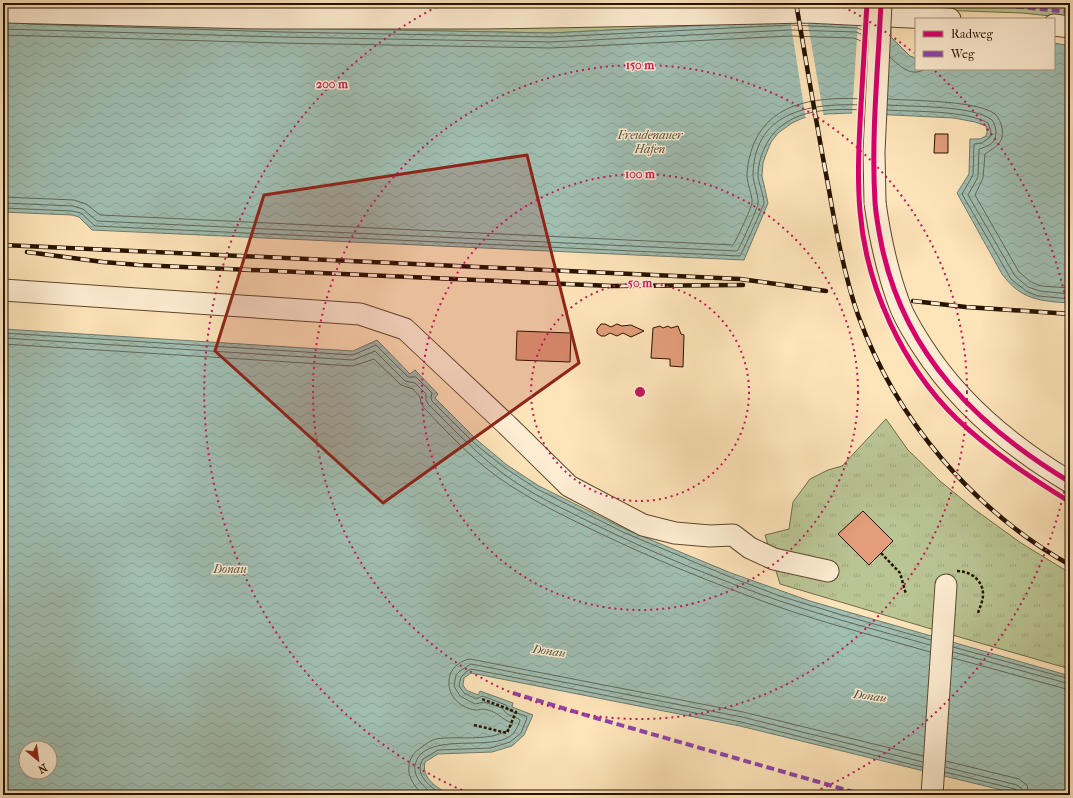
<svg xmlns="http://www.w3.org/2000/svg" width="1073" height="798" font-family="'IM FELL French Canon',serif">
	<defs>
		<pattern id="grass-tufts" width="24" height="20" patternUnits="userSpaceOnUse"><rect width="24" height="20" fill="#bac594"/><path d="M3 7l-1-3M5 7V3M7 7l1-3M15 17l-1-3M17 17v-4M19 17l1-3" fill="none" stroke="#a0a87e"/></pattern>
		<pattern id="water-waves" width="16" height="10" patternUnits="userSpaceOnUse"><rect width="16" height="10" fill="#a0beb1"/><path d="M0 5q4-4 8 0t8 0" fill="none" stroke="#8aa296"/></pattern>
	</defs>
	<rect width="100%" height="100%" fill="#fee4b9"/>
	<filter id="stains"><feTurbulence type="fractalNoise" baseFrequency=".005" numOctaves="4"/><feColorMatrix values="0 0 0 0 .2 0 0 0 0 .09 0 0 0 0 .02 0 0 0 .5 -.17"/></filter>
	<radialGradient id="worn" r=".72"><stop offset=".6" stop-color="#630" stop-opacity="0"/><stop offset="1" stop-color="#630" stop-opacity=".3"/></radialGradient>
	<path fill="url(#grass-tufts)" stroke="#706c4a" d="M3,3H1070V18L1022,13L938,10L891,24V37L790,21L551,33L281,28Z
		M886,419L908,450L940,481L974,509L1021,543L1070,573V669L928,628L780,584L765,535L789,529L793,502L810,479L828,470L842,466Z"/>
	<path fill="url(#water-waves)" stroke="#6f7a6a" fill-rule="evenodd" d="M3,20L281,28L551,33L790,21L858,24L891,37L910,56L916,58V69H1054V43L1070,46V303C1040,301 1021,300 1002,274L957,193L969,174L970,139H980L986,136L987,132L986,126L975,122L954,118L852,113L826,114L803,118L792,123L778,133L771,142L766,154L763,163L762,176L768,203L744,260L92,230L79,217L72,215L3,212Z
		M3,329L353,351L377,340L410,374L415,370L438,394L435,398L477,440L507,465L539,486L627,530L731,573L810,601L1070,676V795H1022L740,726L471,673L464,678L463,685L466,690L478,695L480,691L513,703L512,707L533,715L524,735L512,746L492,752L438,754L425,762C421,779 438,788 450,795H3ZM26,748H50V772H26Z"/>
	<path fill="#fee4b9" d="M790,19H807L824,117L806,120Z
		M858,22L891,35L886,116L852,115Z"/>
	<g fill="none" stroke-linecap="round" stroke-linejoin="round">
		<path stroke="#636858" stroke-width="1" d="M27,24L281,32L551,37L790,25L857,28L868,32
			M3,29L280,37L551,42L790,30L856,32L868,37
			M3,35L280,43L551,48L790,36L854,38L868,44
			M890,57C900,66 911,78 925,69
			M888,99C913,101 976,100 995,114C999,118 1001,123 1002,128C1005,143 995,147 985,154L983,178L975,195L1019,272L1031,282L1041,286L1070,288
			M888,105C913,107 972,105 992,120C997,127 998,138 991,144C987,146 983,148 979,149L978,177L968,195L1015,276L1028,287L1040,291L1070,294
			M887,110C916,112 964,110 988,123L991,131L990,137L982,143L974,144L973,175L962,194L1011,279L1026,291L1038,296L1070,299
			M3,197L74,200L86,204L100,215L733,245C736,241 751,209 752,203C753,196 747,184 747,176C747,165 750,154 754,143C773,99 823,97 865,99
			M3,203L73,206L83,209L97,221L737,251C740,248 757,209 758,204C759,196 753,183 753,174C755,109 813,103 865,105
			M3,208L72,211L81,213L95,226L740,256C742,253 763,207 764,203C764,197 759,184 758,176C758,167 760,158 764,149C781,109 826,108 864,110
			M3,333L353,355L376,345L408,377H416L432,393L431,398L432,401L474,443L505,468L537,489L625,533L730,577L780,596L842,615L931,640
			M3,338L353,360L375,351L405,381L415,383L426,394V400L428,404C452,428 475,452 501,472C530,494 564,509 596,525C655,554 717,579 780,601C830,618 880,631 930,645
			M3,344L353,366L374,359L401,385L413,389L420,397L421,403L424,408C448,433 471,458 499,478C529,499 562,515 595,531C653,559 715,584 776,606C827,624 879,637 930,652
			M953,647L1070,679
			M953,652L1070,684
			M953,658L1070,690
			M946,761L1019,779L1027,785L1029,795
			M945,767L1017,785L1022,789L1023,795
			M945,772L1015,789L1018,792V795
			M424,795C416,789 407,777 409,766C410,757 414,752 422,747C426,744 431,740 436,739C457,735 498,744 512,725V723C501,719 499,713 488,710C483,708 480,710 476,710C458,708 445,693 450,675C452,667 462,660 470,659L743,712L923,756
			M434,795C425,788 413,778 415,765C422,732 484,750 507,738C514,735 517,728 520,721L519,719L507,714L502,708L484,702L475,704L460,696L454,686L456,675L460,671L471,664L742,717L923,762
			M442,795C431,787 413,775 423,759L438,750L491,748L510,742L521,733L527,718L526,716L510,711L506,705L483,696L476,699L464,693L459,686C460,677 463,673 471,669L741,722L922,767"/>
	</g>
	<path fill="#e39d7b" stroke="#261300" d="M935,134H948V153H934Z
		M601,324H605L611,327L617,324L622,326L631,325L644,331L631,337L623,333L617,336L610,333L605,336H601L597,333V329Z
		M660,326L663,328L668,326L671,328L678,326L681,334L684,335L683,367L670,366V359L651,358L653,328Z
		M517,331L571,333L570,362L516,360Z
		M863,511L893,541L869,565L838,534Z"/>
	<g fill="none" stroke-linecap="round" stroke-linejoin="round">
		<g stroke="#5c472e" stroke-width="23">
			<path id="minor" d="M3,12L260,18H488L714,14L807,12L950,19
				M1054,25L1070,27
				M875,203C880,238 887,272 900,306C905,320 914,333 922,346C959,404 1011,447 1070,482
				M3,290L360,314L405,329L507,425L569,486L643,525L675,533L710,536L733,535L750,548L774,559L828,571
				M932,795L946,585"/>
		</g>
		<path stroke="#261300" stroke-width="2.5" stroke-dasharray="3 2" stroke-linecap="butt" d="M1034,8V3
			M881,553L900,573L906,594
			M957,571C970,571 983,580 983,594C983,601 980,607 978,613
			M474,725L507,733L516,712L482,699"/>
		<use href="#minor" stroke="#feedd2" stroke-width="21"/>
		<g stroke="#261300" stroke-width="4.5">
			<path id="rail" d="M796,3C807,66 817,128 829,190C836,232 844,275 858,315C896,420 973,510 1070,565
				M3,245L740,279L826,291
				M27,252L103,262L139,265L612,286L743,285
				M913,301L966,307L1070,314"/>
		</g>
		<use href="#rail" stroke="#feedd2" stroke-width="3" stroke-dasharray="9" stroke-linecap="butt"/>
		<g stroke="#5c472e" stroke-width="23" stroke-linecap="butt">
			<path id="minor-bridge" d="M875,203L874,152L881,3"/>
		</g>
		<use href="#minor-bridge" stroke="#feedd2" stroke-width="21"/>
		<path stroke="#8e44ad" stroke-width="4" stroke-dasharray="8 4" stroke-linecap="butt" d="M980,3L1070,12
			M513,693L589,716L864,795"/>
		<g stroke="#feedd2" stroke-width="8">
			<path id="cycleway" d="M867,3C865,37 863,71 861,105C859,141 857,176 860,211C866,286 902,365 956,418C990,451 1030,477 1070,502
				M881,3C878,69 871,136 875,202C876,217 879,232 882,247C905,355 977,426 1070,482"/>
		</g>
		<use href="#cycleway" stroke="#d6006c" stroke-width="5"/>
	</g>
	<path fill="#8f2418" fill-opacity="0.2" stroke="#8f2418" stroke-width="3" stroke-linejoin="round" d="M527,155L579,363L383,503L215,351L264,195Z"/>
	<g fill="none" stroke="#c2185b" stroke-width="2" stroke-dasharray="2 4">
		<circle cx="640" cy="392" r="109"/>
		<circle cx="640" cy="392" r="218"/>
		<circle cx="640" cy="392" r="327"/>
		<path d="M1069 468A436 436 0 0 1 807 795M473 795A436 436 0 0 1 442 4M838 4A436 436 0 0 1 914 53M935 71A436 436 0 0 1 1069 316"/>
	</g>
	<g text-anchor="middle" stroke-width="3" stroke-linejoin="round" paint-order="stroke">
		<g font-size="12" font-style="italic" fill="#514f3e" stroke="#feedd2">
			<text x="650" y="139">Freudenauer<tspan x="650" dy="14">Hafen</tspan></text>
			<text x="230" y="573">Donau</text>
			<text transform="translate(549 651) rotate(8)" y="4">Donau</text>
			<text transform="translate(870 696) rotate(8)" y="4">Donau</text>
		</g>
	</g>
	<circle cx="640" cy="392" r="6" fill="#c2185b" stroke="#feedd2" stroke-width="2"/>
	<g font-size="12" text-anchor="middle" font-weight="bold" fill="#c2185b" stroke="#feedd2" stroke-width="3" stroke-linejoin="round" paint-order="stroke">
		<text x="640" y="69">150 m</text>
		<text x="332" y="88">200 m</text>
		<text x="640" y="178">100 m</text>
		<text x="640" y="287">50 m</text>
	</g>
	<rect width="1073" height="798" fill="none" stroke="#fee4b9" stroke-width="16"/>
	<rect x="4" y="4" width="1065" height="790" fill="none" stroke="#261300" stroke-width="2"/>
	<rect x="8" y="8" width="1057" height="782" fill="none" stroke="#261300"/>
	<rect x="915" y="18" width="140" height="52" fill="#feedd2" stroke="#a8967e"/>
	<rect x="923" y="31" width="20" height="6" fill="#d6006c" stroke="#a8967e"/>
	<text x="951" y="38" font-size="12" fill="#261300">Radweg</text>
	<rect x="923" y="51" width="20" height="6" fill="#8e44ad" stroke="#a8967e"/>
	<text x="951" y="58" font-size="12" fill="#261300">Weg</text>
	<g transform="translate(38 760) rotate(151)"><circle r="19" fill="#feedd2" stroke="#a8967e"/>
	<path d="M0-3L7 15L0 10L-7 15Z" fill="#8f2418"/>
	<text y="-6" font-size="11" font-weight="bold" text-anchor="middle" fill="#261300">N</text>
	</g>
	<rect width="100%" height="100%" filter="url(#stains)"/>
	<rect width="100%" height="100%" fill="url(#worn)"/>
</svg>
